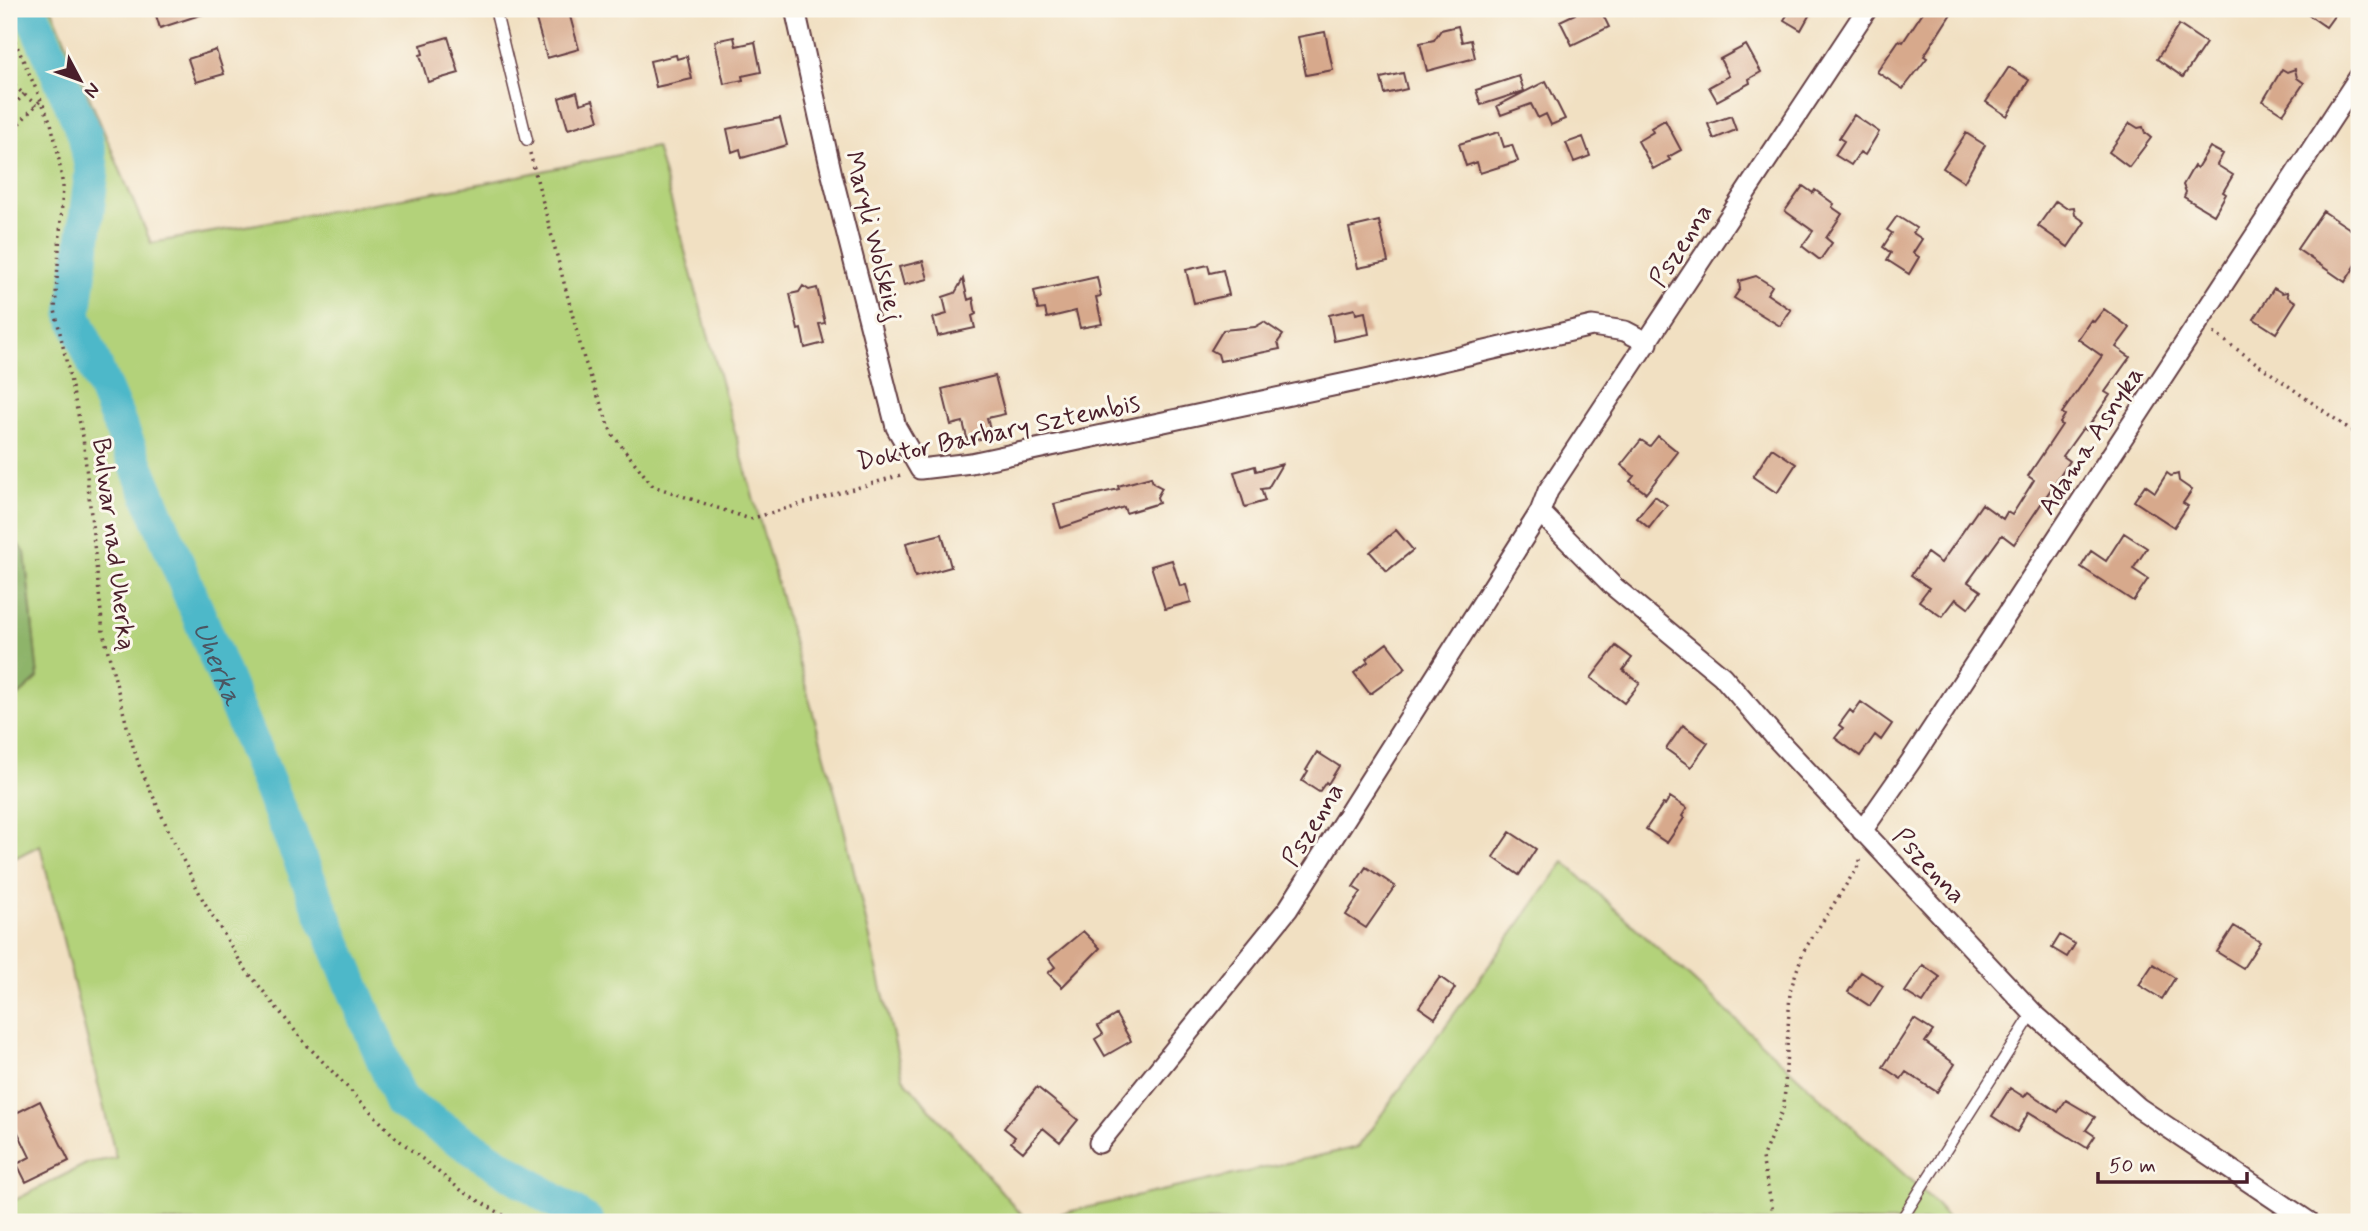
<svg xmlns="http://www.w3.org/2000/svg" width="2368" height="1231" font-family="Mynerve,sans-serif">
	<rect width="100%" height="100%" fill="#fbf7ec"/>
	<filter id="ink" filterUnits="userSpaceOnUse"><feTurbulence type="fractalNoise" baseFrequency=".0143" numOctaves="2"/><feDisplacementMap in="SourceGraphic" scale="14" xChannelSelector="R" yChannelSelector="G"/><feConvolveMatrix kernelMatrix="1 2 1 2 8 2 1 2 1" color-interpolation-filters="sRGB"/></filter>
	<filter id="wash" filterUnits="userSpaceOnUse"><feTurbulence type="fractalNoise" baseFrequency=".00686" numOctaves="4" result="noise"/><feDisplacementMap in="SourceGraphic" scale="28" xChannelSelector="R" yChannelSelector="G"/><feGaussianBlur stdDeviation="1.57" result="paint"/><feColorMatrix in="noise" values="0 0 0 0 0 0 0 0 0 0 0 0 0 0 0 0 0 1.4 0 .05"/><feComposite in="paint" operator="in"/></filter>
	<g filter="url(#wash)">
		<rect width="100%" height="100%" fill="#f1e0c2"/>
		<path fill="#b3d27a" stroke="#7e7852" stroke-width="2" d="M9,9H52L151,243L485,183L656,147L838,803L903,1078L1027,1221L1358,1147L1564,862L1930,1198L1952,1222H9V1203L88,1163L116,1158L40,845L9,861V750L13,747L9,730V704L38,678L25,553L9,533Z"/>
		<path fill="#8eb46a" stroke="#6c6a4a" stroke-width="2" d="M9,533L25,553L38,678L9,704Z"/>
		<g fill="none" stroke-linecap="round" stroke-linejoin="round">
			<path stroke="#4db8c9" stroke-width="35" id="s1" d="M30,9L85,135L92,171L74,315L401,1102L587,1222"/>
		</g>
		<g id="blocks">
			<path fill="#d7a98c" d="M154,9H208L209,12L160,28Z
				M533,9H568L579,49L547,58Z
				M1573,9H1600L1609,27L1572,45L1560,21L1575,14Z
				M1791,9H1800L1810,14L1801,30L1784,20Z
				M1925,9H1954L1924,56L1927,58L1903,89L1877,72L1899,40L1903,42Z
				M2300,9H2339L2326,27Z
				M2179,25L2206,43L2183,77L2157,59Z
				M1458,26L1462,42L1471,40L1475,58L1427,71L1420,43L1434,40L1441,30Z
				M1325,32L1333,70L1306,75L1298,37Z
				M448,37L459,73L428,82L420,55L423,54L421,45Z
				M734,37L736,46L755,42L761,72L742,76L743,80L724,84L715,41Z
				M1746,45L1761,72L1749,79L1750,83L1717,101L1709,87L1729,76L1720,59Z
				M216,50L224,74L196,82L188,59Z
				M676,55L677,59L687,56L692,79L656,87L650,61Z
				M2009,67L2029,80L2007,116L1986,102Z
				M2282,69L2287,72L2295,69L2297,78L2304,83L2283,114L2263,101Z
				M1403,73L1407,89L1385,94L1381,78Z
				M1519,76L1524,91L1481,105L1476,90Z
				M1546,81L1565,119L1551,125L1546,114L1538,118L1531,104L1501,115L1497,106Z
				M577,92L580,104L593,100L599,120L568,129L559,98Z
				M1854,115L1879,132L1865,155L1860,152L1851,165L1835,155L1844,141L1839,138Z
				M1731,116L1736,130L1714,139L1708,124Z
				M780,118L787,145L742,158L740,149L732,152L727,129Z
				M1665,120L1681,150L1668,157L1670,160L1653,169L1638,141L1653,132L1651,128Z
				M2130,123L2138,128L2143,127L2145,133L2151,138L2129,167L2109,152Z
				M1499,132L1504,147L1512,145L1518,161L1480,173L1477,162L1466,166L1459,144Z
				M1966,133L1985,145L1964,182L1943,168Z
				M1583,137L1590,156L1574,162L1566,143Z
				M2210,147L2223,154L2217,165L2233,175L2223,192L2226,194L2214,215L2184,197L2186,192L2183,185L2194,166L2197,168Z
				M1803,186L1813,193L1815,190L1834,204L1832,207L1842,214L1826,238L1832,243L1820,260L1802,246L1813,231L1785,211Z
				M2056,201L2066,208L2074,207L2075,215L2085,222L2068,247L2038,226Z
				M2323,211L2359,235V260L2345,282L2297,249Z
				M1897,216L1916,228L1913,233L1922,239L1913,253L1919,257L1909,274L1887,260L1891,253L1883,247L1892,233L1887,230Z
				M1379,221L1388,262L1358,268L1349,228Z
				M923,261L928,279L904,285L899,267Z
				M1208,265L1210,273L1223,270L1229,295L1194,303L1186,270Z
				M1756,276L1772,286L1767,294L1791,310L1780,326L1734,298L1740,289L1739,281Z
				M1097,277L1101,296L1096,297L1102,324L1080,328L1076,311L1047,318L1045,309L1038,310L1034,291Z
				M963,279L968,300L973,298L976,314L972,316L975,328L938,336L933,318L947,314L943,297L955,293Z
				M803,286L809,290L817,288L825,323L819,324L824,343L805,348L801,329L798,330L790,294L799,292Z
				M2274,288L2282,293L2287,292L2288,297L2296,302L2276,333L2254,319Z
				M1355,309L1356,314L1365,312L1369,334L1334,341L1329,315Z
				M2104,309L2130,328L2116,347L2130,357L2105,392L2110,395L2086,430L2083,428L2063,456L2070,461L2014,544L2002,535L1968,582L1981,591L1968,608L1956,599L1942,617L1919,601L1929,588L1911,575L1927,553L1941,563L1982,504L2003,519L2007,512L2012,515L2034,480L2028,476L2062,425L2060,423L2065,415L2062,413L2102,356L2078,339L2091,320L2094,322Z
				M1264,322L1283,335L1278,342L1280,349L1220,361L1218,354L1211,350L1223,330L1255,327Z
				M995,376L1005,414L987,418L992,436L968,442L963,422L951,425L942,389Z
				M1658,436L1678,452L1646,493L1630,481L1634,476L1621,465L1641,440L1650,446Z
				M1772,448L1796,464L1777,493L1753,477Z
				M1282,464L1268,488L1261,489L1265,501L1245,507L1234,472L1255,466L1256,471Z
				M2167,473L2171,476L2178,474L2179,481L2192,490L2183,503L2188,506L2174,527L2134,501L2145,485L2155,492Z
				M1151,477L1153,483L1162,488L1157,497L1159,503L1126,513L1124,507L1061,528L1054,504L1119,489L1118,486Z
				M1655,496L1667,505L1649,528L1637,518Z
				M1396,530L1413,550L1387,571L1370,552Z
				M2124,533L2147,548L2133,569L2148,579L2133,601L2081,567L2091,551L2106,561Z
				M942,534L951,567L915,577L906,543Z
				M1172,560L1180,586L1186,585L1191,602L1165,609L1151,566Z
				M1387,643L1406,668L1370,694L1354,673L1368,662L1366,659Z
				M1616,646L1632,658L1623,670L1640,683L1624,703L1591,678Z
				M1861,702L1892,724L1881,740L1875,735L1860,756L1835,738L1843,728L1839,725L1850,710L1853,713Z
				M1683,725L1708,743L1691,767L1666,749Z
				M1317,752L1339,766L1328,784L1326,782L1319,792L1302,781L1308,771L1306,770Z
				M1670,797L1687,808L1682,816L1684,818L1667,843L1646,829L1663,804L1665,805Z
				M1510,832L1536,849L1519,875L1493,857Z
				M1366,867L1395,886L1366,928L1346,915L1361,892L1353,887Z
				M2234,926L2260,942L2243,968L2217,952Z
				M1083,931L1100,948L1062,987L1048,973L1055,967L1049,959Z
				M2060,935L2075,944L2067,957L2052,948Z
				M2153,964L2175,978L2162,999L2139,985Z
				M1923,965L1940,977L1923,1003L1905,992Z
				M1861,972L1883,986L1870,1006L1848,992Z
				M1440,977L1455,988L1435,1018L1419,1007Z
				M1116,1015L1131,1041L1105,1056L1095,1039L1103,1034L1098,1026Z
				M1914,1019L1933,1031L1925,1042L1955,1064L1937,1092L1906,1072L1901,1079L1883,1067Z
				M1037,1087L1078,1120L1060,1142L1043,1128L1023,1152L1011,1142L1015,1137L1004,1128Z
				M2010,1088L2024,1097L2028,1092L2058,1112L2066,1100L2095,1117L2086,1130L2095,1136L2087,1148L2029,1112L2017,1132L1992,1116Z
				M40,1101L69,1161L26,1182L17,1164L30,1157L10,1116Z"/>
		</g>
	</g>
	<g filter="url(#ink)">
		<use href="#blocks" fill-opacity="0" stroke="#633c42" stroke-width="2"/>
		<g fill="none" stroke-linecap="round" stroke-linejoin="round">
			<g stroke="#633c42" stroke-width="13">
				<path id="lane" d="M495,9L527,140
					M1900,1222L2033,1013"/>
			</g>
			<g stroke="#633c42" stroke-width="23">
				<path id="street" d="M795,9L832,175L896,427L920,469L971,463L1370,378L1592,326L1625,331L1648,343
					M1540,512L1613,586L1722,676L1775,737L2033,1013L2139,1108L2309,1222
					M1862,831L1911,761L2359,77
					M1099,1143L1288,909L1540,512L1548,491L1867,9"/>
			</g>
			<path stroke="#633c42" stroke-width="3.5" stroke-dasharray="2 5" stroke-linecap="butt" d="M9,28L51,123L58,154L63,187L55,310L83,437L103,632L128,730L139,765L171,836L203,900L243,966L304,1042L394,1136L462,1191L515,1222
				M9,81L36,105
				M9,111L24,94
				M9,131L11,132L41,100
				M530,153L584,359L612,434L653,486L750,519L901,475
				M2214,333L2359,436
				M1775,1222L1762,1158L1784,1106L1790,991L1803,952L1860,863V857"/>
			<use href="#lane" stroke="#fff" stroke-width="10"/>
			<use href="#street" stroke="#fff" stroke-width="19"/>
		</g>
	</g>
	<g text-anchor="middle" stroke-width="6" stroke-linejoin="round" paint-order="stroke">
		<g font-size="26" fill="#4a1f2b" stroke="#fbf7ec">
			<text transform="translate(875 236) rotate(76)" y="9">Maryli Wolskiej</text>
			<text transform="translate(1680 245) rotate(-57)" y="9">Pszenna</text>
			<text transform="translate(998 431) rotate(-12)" y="9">Doktor Barbary Sztembis</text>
			<text transform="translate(2090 440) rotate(-57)" y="9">Adama Asnyka</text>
			<text transform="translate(115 544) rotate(83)" y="9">Bulwar nad Uherką</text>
			<text transform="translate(1312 824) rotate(-58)" y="9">Pszenna</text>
			<text transform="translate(1930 865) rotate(47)" y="9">Pszenna</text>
		</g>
		<g font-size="28" font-style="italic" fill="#4b5562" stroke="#fbf7ec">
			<text dy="10" stroke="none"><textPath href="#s1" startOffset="696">Uherka</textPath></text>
		</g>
	</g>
	<rect width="2368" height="1231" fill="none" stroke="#fbf7ec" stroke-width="35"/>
	<g transform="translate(80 80) rotate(131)" stroke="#fbf7ec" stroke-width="5" paint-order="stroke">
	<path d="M0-5L12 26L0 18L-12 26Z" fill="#4a1f2b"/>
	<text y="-10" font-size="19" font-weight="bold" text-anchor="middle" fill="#4a1f2b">N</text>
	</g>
	<path d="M2098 1172v10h149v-10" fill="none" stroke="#4a1f2b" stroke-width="3.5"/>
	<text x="2109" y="1172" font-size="21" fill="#4a1f2b" stroke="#fbf7ec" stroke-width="5" paint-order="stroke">50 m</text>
</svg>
